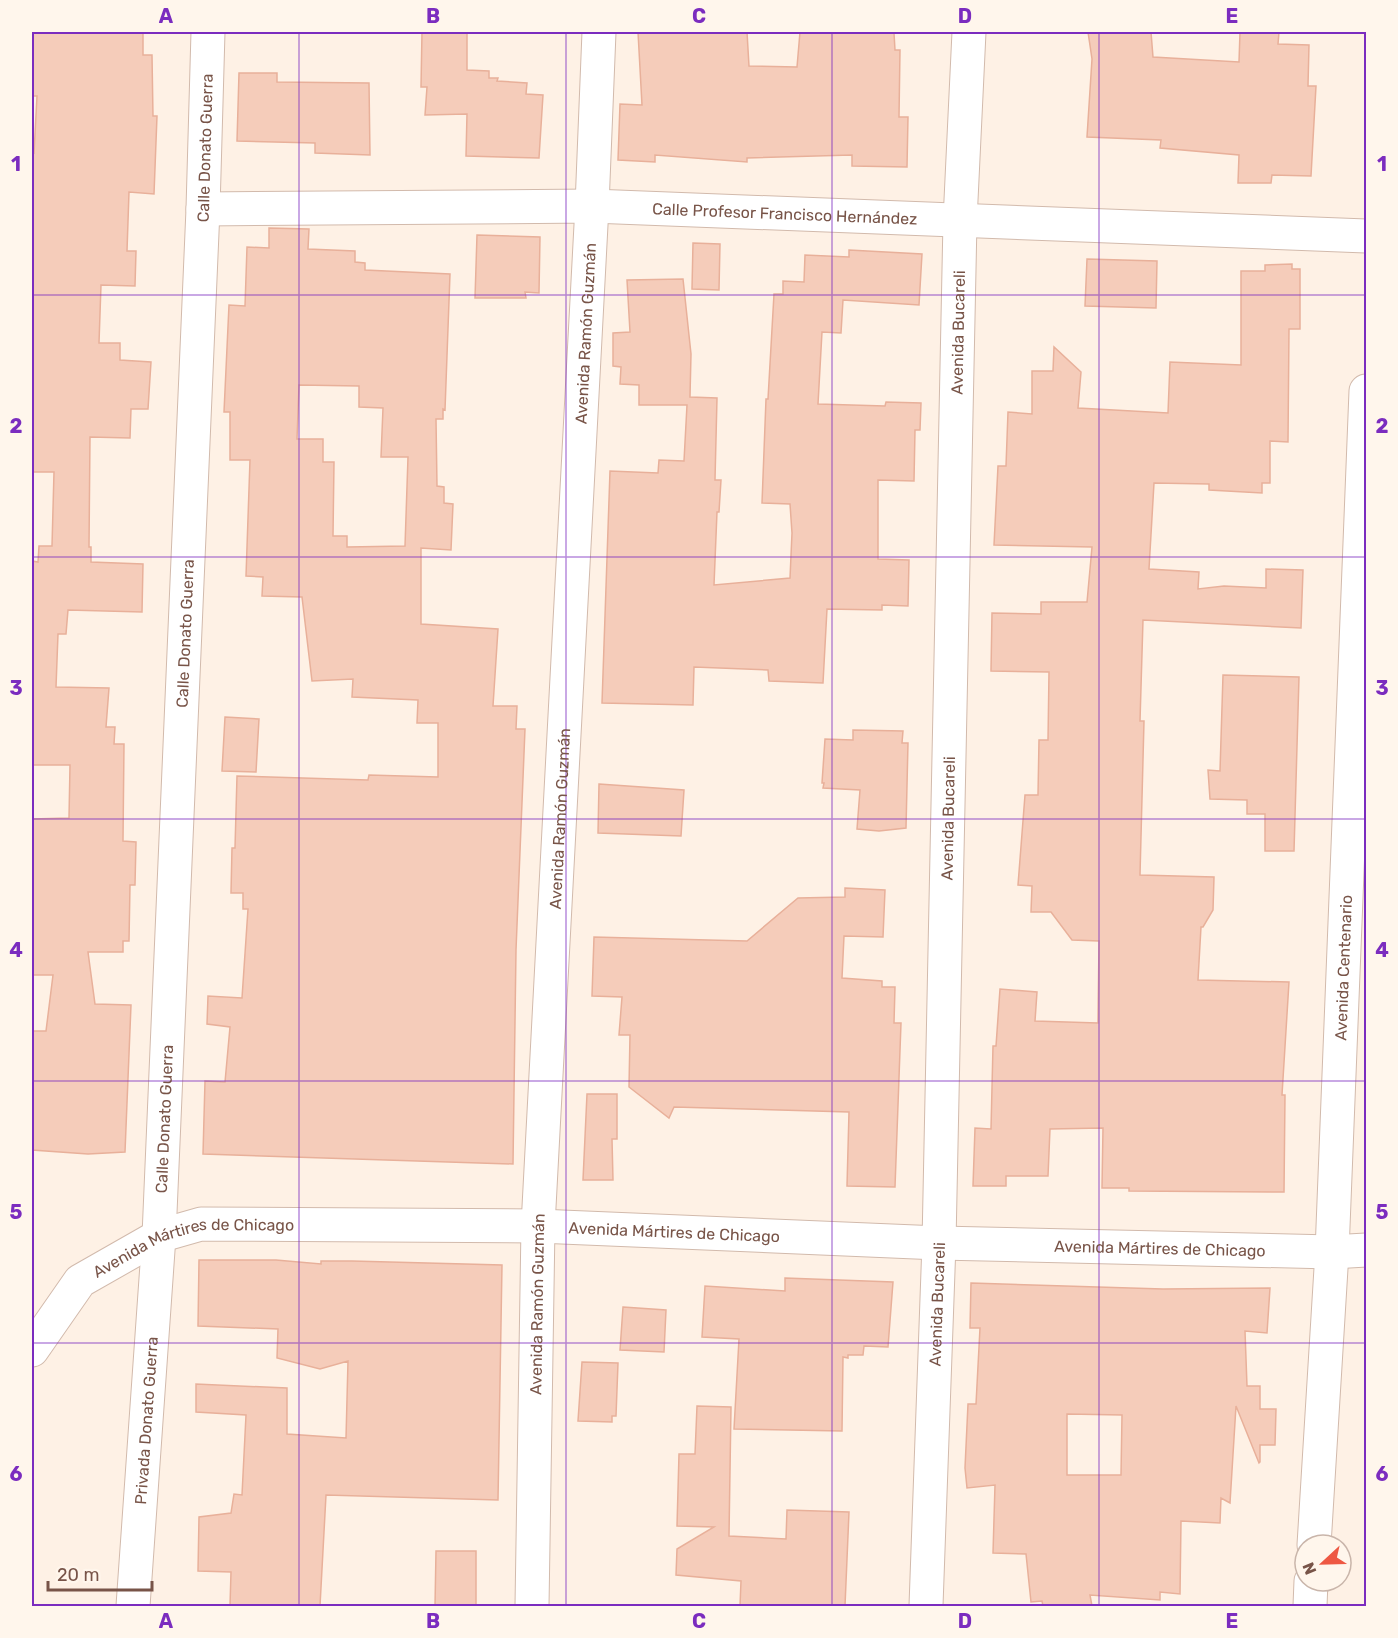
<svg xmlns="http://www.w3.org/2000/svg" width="1398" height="1638" font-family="Rubik,sans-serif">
	<rect width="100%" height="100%" fill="#fef1e5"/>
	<path fill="#f5ccba" stroke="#e8b09a" stroke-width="1.5" fill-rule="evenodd" d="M32,32H143V55H152L153,116H157L154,194L129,192L127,251H136L135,286L101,285L99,343H120V360L151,362L148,409H131L130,438L90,437L89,547H91V562L143,564L142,612L68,610L66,634H58L56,687L109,688L106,727H115L114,744H124L123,841L136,842L135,885H130L129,941H123V952H88L95,1004L131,1005L125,1152L88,1154L32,1150V1031H46L53,975H32V819L69,818L70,765H32V561L38,562L39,546H52L54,472H32V152L34,153L37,96H32Z
		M422,32H467V70L489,71V78H498L497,81L527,83L526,94L543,95L539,158L466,156L467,114L425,115L427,87H421Z
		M638,32H747L749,66L797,67L800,32L894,33L895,50H900L899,117H908L907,167L852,166V155L747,158V162L655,155V162L618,160L620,104L642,105Z
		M1088,32H1151L1153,57L1239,62L1240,32H1279L1278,44L1309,45L1308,86H1316L1311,176L1272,175L1271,183H1238L1239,155L1160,148L1161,140L1087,137L1092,59Z
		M239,73H277V82L369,83L370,155L315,153V143L237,141Z
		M269,228L309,229L308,249L355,251V262L365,263V270L450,274L445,410L443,409V419H436L437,486L444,487V503L453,504L451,550L421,548V624L498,629L493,706H517L516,729H525L516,950L513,1164L203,1154L205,1081L225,1082L230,1027L207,1024L208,996L242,998L248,909H243V893H231L232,848H235L237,776L368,780L369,775L438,777V723H417L418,700L352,697L353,679L312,681L302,597L262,596L263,577L246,576L250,460H230V412H224L229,305L245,306L247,247L269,248ZM299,385L359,386V407L383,408L381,457H408L405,546L347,547V536H333L334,462H323V439H297Z
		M477,235L540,237L539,293L525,292L526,298H475Z
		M693,243L720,244L719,290L692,289Z
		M849,250L922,254L919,305L843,300L841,333L822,332L818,404L885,406L886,402L921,403L920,430H915L914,481L878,480V559L909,560L908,606L882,605V610L827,609L823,683L769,681L768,670L694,667L693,705L602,703L610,471L658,473L659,460L684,461L687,405H639V385L620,384L621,367L613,366V333L630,332L627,280L683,279L691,354L690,397L717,398L715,480H721L719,512H717L714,585L790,578L792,533L790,504L762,503L766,399H768L774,294H783V281L804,282L805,255L849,257Z
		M1087,259L1157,261L1156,308L1085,306Z
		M1292,264V269H1300V329H1289L1288,442L1270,441V483H1262V493L1209,490V484L1154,483L1149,569L1199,572L1198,589L1224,586L1266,588V569L1303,570L1301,628L1143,620L1140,721H1144L1140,875L1214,877L1213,910L1203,927H1201L1198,980L1289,982L1282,1095H1285L1284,1192L1129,1191V1188H1102L1103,1128L1050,1129L1048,1176H1006V1186H973L975,1128L991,1129L993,1046H996L1000,989L1037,992L1035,1021L1098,1023L1099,941L1072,940L1051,912H1031L1032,886L1018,885L1025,795H1038L1039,740H1048L1049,672L991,671L992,613L1041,614V602H1087L1092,547L994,545L998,466H1006L1008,412L1032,414V371H1053L1054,347L1081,372L1078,408L1168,413L1170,362L1241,365V271H1265V265Z
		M1223,675L1299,677L1294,851H1265V814H1247V800L1210,799L1208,770L1220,771Z
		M225,717L259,719L256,772L222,771Z
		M853,730L903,731L902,743H908L906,828L879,831L857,829L860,790L823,788L824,783H822L825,739L853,740Z
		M599,784L684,790L681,836L598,833Z
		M845,888L885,890L883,937L844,936L842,978L882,981V987H895L894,1023H901L895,1187L847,1186L849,1112L674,1107L669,1118L629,1087L630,1035H619L622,997L592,996L594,937L747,941L798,898L845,897Z
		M587,1094H617V1139H612L613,1180H583Z
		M199,1260H276L321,1264V1261H352L502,1265L498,1500L326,1495L320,1606H230L231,1572L198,1571L199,1517L231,1513L234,1494L242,1495L246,1415L196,1412V1384L287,1388V1434L346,1438L348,1361L320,1369L277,1358L278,1329L198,1326Z
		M785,1278L893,1282L888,1347L864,1346L863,1355H848V1358L843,1357L842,1431L734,1429L739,1339L702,1337L705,1286L785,1291Z
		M971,1283L1163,1289L1270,1288L1267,1333L1245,1331L1247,1386H1260V1409H1276L1275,1445H1260V1462L1259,1463L1236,1406L1230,1503L1221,1498L1220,1523L1181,1521L1180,1594L1160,1592V1600L1090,1595L1092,1606H1043L1042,1601L1031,1602L1026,1554L993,1553L995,1485L967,1488L965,1468L968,1404H976L980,1328H970ZM1067,1414L1122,1415L1121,1475H1067Z
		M623,1307L666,1310L664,1352L620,1350Z
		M582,1362L618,1363L616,1416H612V1422L578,1421Z
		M697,1406L731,1407L729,1536L786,1539L787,1510L849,1512L845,1606H740L741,1581L676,1575L677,1549L714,1527L677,1526L679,1454H695Z
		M436,1551H476V1606H435Z"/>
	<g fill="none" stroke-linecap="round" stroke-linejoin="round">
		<g stroke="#d2baac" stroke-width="35">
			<g id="minor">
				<path id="s1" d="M203,209L592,206L1366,236"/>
				<path id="s2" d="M133,1606L159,1236L203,209L208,32"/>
				<path id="s3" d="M532,1606L538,1226L592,206L599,32"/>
				<path id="s4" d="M926,1606L939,1243L960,221L969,32"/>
			</g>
		</g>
		<g stroke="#d2baac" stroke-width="35">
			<g id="tertiary">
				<path id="s5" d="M32,1350L80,1281L159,1236L201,1224L538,1226L939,1243L1332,1252L1366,1250"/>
				<path id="s6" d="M1314,1545L1332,1252L1366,391"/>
				<path d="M1310,1606L1311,1581"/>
			</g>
		</g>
		<use href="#minor" stroke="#fff" stroke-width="33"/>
		<use href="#tertiary" stroke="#fff" stroke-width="33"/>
	</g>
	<path fill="none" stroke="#7b2cbf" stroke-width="1.5" stroke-opacity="0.55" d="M299,32V1606M566,32V1606M832,32V1606M1099,32V1606M32,295H1366M32,557H1366M32,819H1366M32,1081H1366M32,1343H1366"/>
	<g text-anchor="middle" stroke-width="5" stroke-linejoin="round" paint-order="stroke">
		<g font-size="16" fill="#785448" stroke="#fff6ec">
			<text dy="6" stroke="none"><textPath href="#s2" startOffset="1460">Calle Donato Guerra</textPath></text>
			<text dy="6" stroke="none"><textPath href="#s1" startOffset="582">Calle Profesor Francisco Hernández</textPath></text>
			<text dy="6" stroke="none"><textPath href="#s3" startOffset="1274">Avenida Ramón Guzmán</textPath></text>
			<text dy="6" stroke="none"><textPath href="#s4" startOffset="1274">Avenida Bucareli</textPath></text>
			<text dy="6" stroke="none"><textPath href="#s2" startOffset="974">Calle Donato Guerra</textPath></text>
			<text dy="6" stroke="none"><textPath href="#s3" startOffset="788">Avenida Ramón Guzmán</textPath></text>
			<text dy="6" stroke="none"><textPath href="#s4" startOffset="788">Avenida Bucareli</textPath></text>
			<text dy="6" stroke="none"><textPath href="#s6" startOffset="578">Avenida Centenario</textPath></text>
			<text dy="6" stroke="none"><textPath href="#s2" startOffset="488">Calle Donato Guerra</textPath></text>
			<text dy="6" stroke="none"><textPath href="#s5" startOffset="692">Avenida Mártires de Chicago</textPath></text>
			<text dy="6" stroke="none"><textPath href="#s5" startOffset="1178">Avenida Mártires de Chicago</textPath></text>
			<text dy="6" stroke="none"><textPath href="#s5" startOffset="206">Avenida Mártires de Chicago</textPath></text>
			<text dy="6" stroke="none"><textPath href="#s3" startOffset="302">Avenida Ramón Guzmán</textPath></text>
			<text dy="6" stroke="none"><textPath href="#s4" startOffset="302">Avenida Bucareli</textPath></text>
			<text dy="6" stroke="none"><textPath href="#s2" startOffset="186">Privada Donato Guerra</textPath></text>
		</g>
	</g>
	<rect width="1398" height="1638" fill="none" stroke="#fff6ec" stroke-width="66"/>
	<g transform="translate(1323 1563) rotate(248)"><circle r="28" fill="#fff6ec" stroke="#c9b5aa" stroke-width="1.5"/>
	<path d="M0-4.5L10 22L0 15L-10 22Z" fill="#ee5843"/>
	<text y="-9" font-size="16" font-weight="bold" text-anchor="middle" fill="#785448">N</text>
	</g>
	<path d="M48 1581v9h104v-9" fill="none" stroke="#785448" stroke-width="3"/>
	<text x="57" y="1581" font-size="18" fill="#785448" stroke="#fff6ec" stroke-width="4.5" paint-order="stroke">20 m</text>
	<rect x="33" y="33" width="1332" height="1572" fill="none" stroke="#7b2cbf" stroke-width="2"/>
	<g font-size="20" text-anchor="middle" font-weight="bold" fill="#7b2cbf">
		<text x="166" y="23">A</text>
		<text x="433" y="23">B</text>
		<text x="699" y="23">C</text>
		<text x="965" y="23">D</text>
		<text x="1232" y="23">E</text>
		<text x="16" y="171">1</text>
		<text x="1382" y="171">1</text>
		<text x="16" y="433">2</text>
		<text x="1382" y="433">2</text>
		<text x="16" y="695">3</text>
		<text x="1382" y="695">3</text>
		<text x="16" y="957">4</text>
		<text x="1382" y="957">4</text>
		<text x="16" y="1219">5</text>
		<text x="1382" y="1219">5</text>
		<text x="16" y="1481">6</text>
		<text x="1382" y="1481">6</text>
		<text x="166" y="1628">A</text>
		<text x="433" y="1628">B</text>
		<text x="699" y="1628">C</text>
		<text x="965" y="1628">D</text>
		<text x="1232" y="1628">E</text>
	</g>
</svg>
